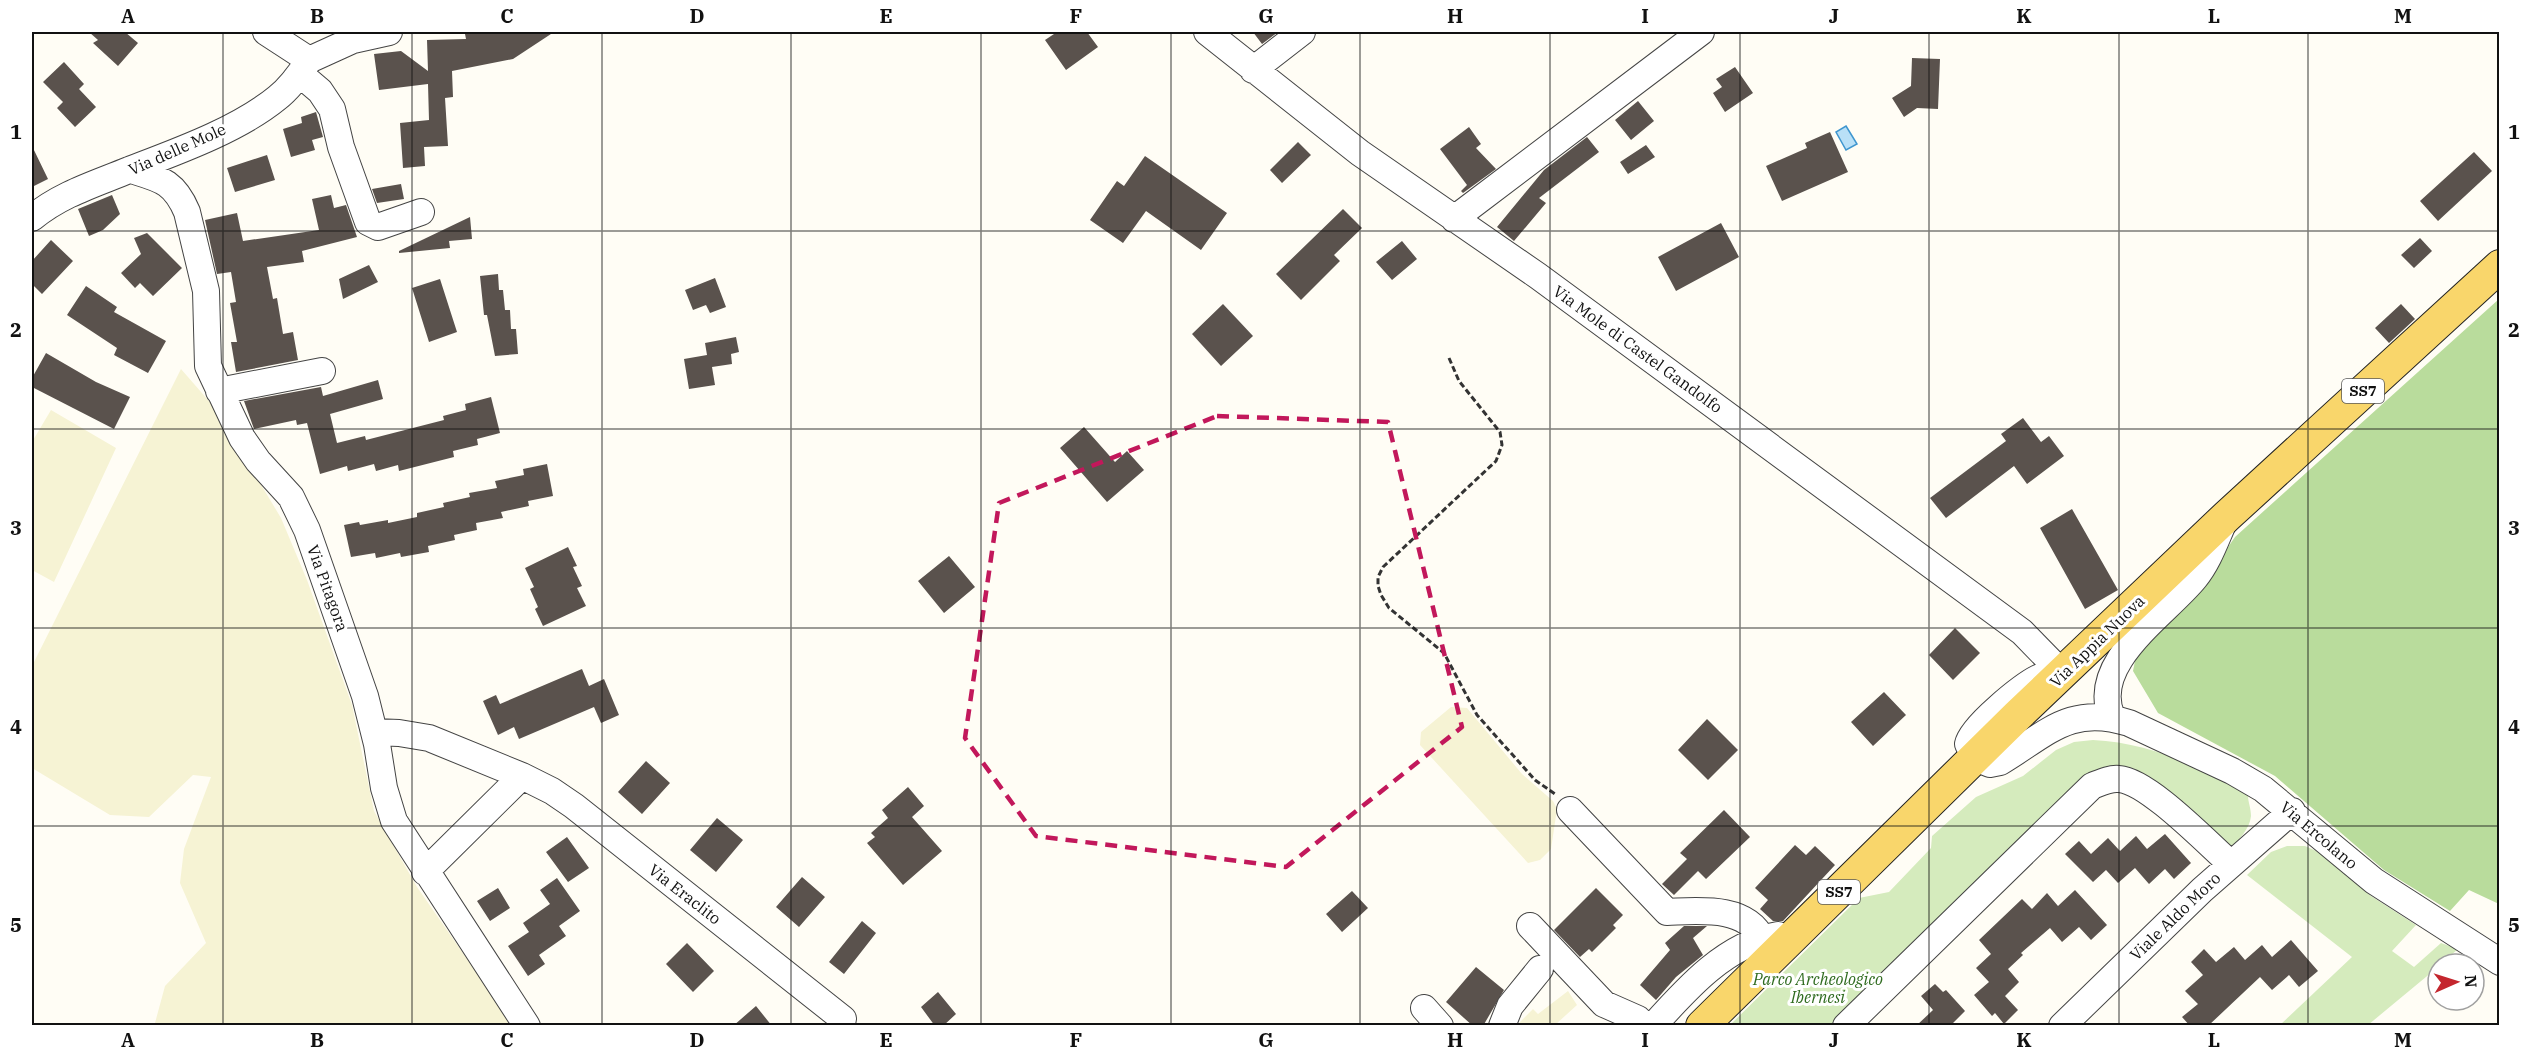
<svg xmlns="http://www.w3.org/2000/svg" width="2531" height="1057" font-family="'IBM Plex Serif',serif">
	<rect width="100%" height="100%" fill="#fffdf5"/>
	<path fill="#f6f3d4" d="M181,369L215,408L281,518L307,580L352,705L374,811L417,887L513,1025H157L155,1023L165,986L206,943L180,883L184,849L211,777L193,775L149,817L110,815L32,768V666Z
		M51,410L116,448L54,582L32,570V442Z
		M1451,707L1467,708L1522,774L1553,801L1557,809L1551,849L1540,860L1528,863L1420,745L1421,732Z
		M1568,991L1577,1005L1555,1025H1517L1533,1009L1538,1014Z"/>
	<path fill="#d5ebbd" d="M2093,740C2148,742 2199,768 2250,787C2245,797 2251,805 2251,816C2250,829 2238,840 2230,850L2149,782L2088,776L1833,1025L1729,1026L1859,898L1889,892L1931,848L1932,836L1976,797L2023,776L2056,750L2074,742Z
		M2287,846H2305L2323,854L2371,896L2416,925L2392,951L2414,967L2441,943L2458,949L2441,964H2438V967L2368,1025H2280L2352,957L2247,875L2271,852Z"/>
	<path fill="#b9dc9c" d="M2499,299V904L2469,890L2450,911L2384,870L2275,776L2158,713L2133,671L2137,651L2196,593L2235,537Z"/>
	<path fill="#b9e0f7" stroke="#3f96cf" stroke-width="1.5" d="M1846,126L1857,144L1846,150L1836,132Z"/>
	<path fill="#5a524d" d="M89,32H125L138,43L118,66L93,43L98,40Z
		M479,32H554L513,59L452,71L453,97L445,98L448,146L424,147L425,166L403,168L400,123L429,120L428,84L379,90L374,54L401,51L428,71L427,40L466,39L465,34Z
		M1057,32H1087L1098,47L1066,70L1045,40Z
		M1253,32H1278L1262,44Z
		M1912,58L1940,59L1938,109L1917,108L1904,117L1892,98L1911,86Z
		M64,62L84,84L79,89L96,107L75,127L57,108L63,102L43,82Z
		M1735,67L1753,93L1725,112L1713,93L1722,87L1716,79Z
		M1638,101L1654,121L1631,140L1615,120Z
		M316,112L323,137L312,140L315,150L291,157L283,129L302,123L301,117Z
		M1469,127L1481,144L1476,148L1496,169L1463,193L1461,191L1467,185L1440,149Z
		M1830,132L1848,172L1782,201L1766,166L1807,148L1805,143Z
		M1587,137L1599,152L1539,198L1546,203L1514,241L1497,227L1544,170Z
		M1298,142L1311,155L1282,183L1270,170Z
		M1646,145L1655,157L1628,174L1620,162Z
		M32,146L48,179L32,187Z
		M2474,152L2492,171L2438,221L2420,201Z
		M267,155L275,180L235,192L227,168Z
		M1145,156L1227,213L1201,250L1146,211L1123,243L1090,220L1117,181L1124,186Z
		M401,184L404,199L377,203L372,189Z
		M112,195L120,214L103,230L89,236L78,209Z
		M331,195L334,208L346,205L357,237L302,251L304,262L267,267L273,299L277,298L283,334L293,332L298,360L236,372L231,342H237L230,303L236,302L231,272L217,274L205,220L237,213L243,241L319,230L312,199Z
		M1343,209L1362,228L1334,255L1340,261L1301,300L1276,274Z
		M470,217L472,239L449,241L450,248L399,253V251Z
		M1721,223L1739,257L1676,291L1658,257Z
		M147,233L182,268L153,296L140,283L135,288L121,273L141,254L134,238Z
		M2420,238L2432,251L2414,268L2401,255Z
		M51,240L73,261L42,294L32,284V261Z
		M1402,241L1417,259L1392,280L1376,262Z
		M369,265L378,282L343,299L339,279Z
		M498,274L499,290H503L505,310H510L511,329H516L518,354L495,356L487,315H484L480,276Z
		M715,278L726,307L710,313L706,305L693,310L685,290Z
		M440,279L457,332L429,342L412,288Z
		M86,286L117,307L114,312L166,341L148,373L114,355L117,348L67,315Z
		M1223,304L1253,336L1221,366L1192,334Z
		M2401,304L2415,319L2389,343L2375,328Z
		M736,337L739,352L731,354L732,364L712,367L715,385L689,389L684,359L707,355L705,343Z
		M46,353L96,382L130,397L114,429L32,387V378Z
		M378,380L383,399L330,414L337,443L365,436L366,440L444,420L443,416L466,410L465,404L491,397L500,433L477,439L478,445L453,451L454,457L399,471L398,465L376,471L374,464L348,471L347,466L320,474L307,423L297,425L296,420L254,429L244,401L321,387L323,396Z
		M2023,418L2041,442L2049,436L2064,456L2027,484L2014,466L1946,518L1930,498L2006,441L2001,434Z
		M1084,427L1115,462L1127,451L1144,470L1107,502L1060,448Z
		M547,464L553,496L528,501L529,506L501,512L503,518L476,523L477,530L454,535L455,540L428,546L429,552L401,557L400,553L376,558L375,553L351,557L344,525L359,522L360,525L388,520V523L417,517V513L444,507L443,503L470,497L469,493L497,488L495,481L524,475L523,469Z
		M2072,509L2118,590L2085,609L2040,528Z
		M568,547L577,566L573,567L582,586L577,588L586,606L543,626L535,609L538,607L530,589L534,587L525,568Z
		M949,556L975,587L944,613L918,581Z
		M1955,628L1980,653L1953,680L1929,655Z
		M582,669L589,686L604,679L619,715L601,723L594,707L519,739L514,727L498,735L483,701L496,695L500,704Z
		M1884,692L1906,715L1873,746L1851,722Z
		M1707,719L1738,750L1708,780L1678,750Z
		M646,761L670,783L642,814L618,792Z
		M908,787L924,806L912,817L942,851L903,885L867,843L875,837L871,833L888,818L882,810Z
		M1724,810L1750,837L1706,879L1698,871L1674,895L1662,884L1687,859L1680,853Z
		M717,818L743,840L716,872L690,850Z
		M2165,834L2191,863L2174,879L2165,869L2149,884L2135,868L2118,883L2106,870L2093,882L2065,854L2079,841L2091,854L2108,838L2120,851L2136,836L2147,849Z
		M567,837L589,868L568,882L546,852Z
		M1795,845L1806,855L1815,846L1835,865L1783,921H1773L1760,909L1768,900L1755,888Z
		M802,877L825,897L799,927L776,907Z
		M557,878L580,911L559,926L566,936L539,955L545,964L528,976L508,946L529,932L523,923L550,904L540,890Z
		M498,888L510,908L490,921L477,901Z
		M1596,888L1623,915L1613,925L1616,928L1592,952L1589,949L1580,957L1554,930Z
		M2075,890L2107,925L2091,940L2079,927L2062,942L2050,928L2021,953L2023,955L2008,969L2019,982L2005,996L2018,1010L2004,1024L1995,1013L1992,1016L1974,995L1989,982L1976,968L1991,954L1979,940L2022,899L2032,909L2047,893L2058,906Z
		M1352,891L1368,908L1342,932L1326,914Z
		M862,921L876,933L844,974L829,962Z
		M1684,926H1707L1693,938L1703,955L1676,977L1656,1000L1640,985L1670,950L1665,943Z
		M2291,940L2318,971L2299,987L2289,975L2272,990L2260,977L2208,1026H2190L2182,1017L2198,1004L2185,991L2203,975L2191,962L2204,949L2216,962L2234,947L2245,960L2262,945L2272,957Z
		M687,943L714,971L693,992L666,964Z
		M1476,967L1504,990L1483,1026H1473L1446,1002Z
		M1935,984L1943,992L1946,990L1965,1011L1950,1026H1916L1933,1010L1921,996Z
		M938,992L956,1014L943,1026H935L921,1007Z
		M756,1006L772,1026H733Z"/>
	<g fill="none" stroke-linecap="round" stroke-linejoin="round">
		<g stroke="#444" stroke-width="28">
			<path id="minor" d="M266,32L309,60
				M1207,32L1360,153L1538,276L2022,632L2063,674
				M309,60L353,40L389,32
				M1253,70L1302,32
				M300,74L320,91L332,109L341,147L368,222L378,227L421,212
				M131,170C160,179 174,181 187,212L206,291L208,366L242,438L258,461L291,497L307,530L365,696L377,744L384,788L394,821L527,1026
				M32,218C61,194 95,184 129,170C176,152 238,130 277,98C290,88 300,74 309,60
				M1454,219L1701,32
				M219,391L322,371
				M2057,674C2050,674 2044,675 2038,678C2022,686 1971,727 1968,744L1975,758L1990,764L2000,762C2047,734 2070,704 2129,723L2232,771L2263,789L2374,881L2500,962
				M2112,717C2088,663 2166,614 2195,578C2208,562 2215,542 2223,524
				M374,732L399,733L429,738L522,776L425,872
				M522,776L552,791L574,806L843,1019
				M1570,810L1667,912C1698,911 1746,905 1762,939
				M1530,926L1604,1004L1638,1019L1644,1026
				M1424,1008L1440,1026
				M1502,1026L1510,1006L1540,969
				M1653,1026C1687,988 1726,944 1778,935
				M1846,1026L2092,786C2100,783 2109,778 2119,779C2148,781 2207,843 2231,864
				M2062,1026L2202,890L2292,811"/>
		</g>
		<g stroke="#222" stroke-width="34">
			<path id="major" d="M1702,1026L2017,716L2227,516L2500,266"/>
		</g>
		<path stroke="#333" stroke-width="3" stroke-dasharray="6 3" stroke-linecap="butt" d="M1449,358L1459,381L1500,432L1502,445L1496,461L1383,567L1378,577V586L1381,595L1389,608L1444,653L1477,715L1535,780L1555,794"/>
		<use href="#minor" stroke="#fff" stroke-width="26"/>
		<use href="#major" stroke="#f9d66b" stroke-width="32"/>
	</g>
	<path fill="none" stroke="#c2185b" stroke-width="4.5" stroke-dasharray="12 8" stroke-linejoin="round" d="M1217,416L1388,422L1462,727L1286,867L1036,836L965,738L999,503Z"/>
	<path fill="none" stroke="#111" stroke-width="1.5" stroke-opacity="0.55" d="M223,32V1026M412,32V1026M602,32V1026M791,32V1026M981,32V1026M1171,32V1026M1360,32V1026M1550,32V1026M1740,32V1026M1929,32V1026M2119,32V1026M2308,32V1026M32,231H2500M32,429H2500M32,628H2500M32,826H2500"/>
	<g text-anchor="middle" stroke-width="6" stroke-linejoin="round" paint-order="stroke">
		<g fill="#fff" stroke="#585858" stroke-width="1.5">
			<rect x="2342" y="379" width="42" height="24" rx="4.5"/>
			<rect x="1818" y="880" width="42" height="24" rx="4.5"/>
		</g>
		<g font-size="15" font-weight="bold" fill="#111">
			<text x="2363" y="396">SS7</text>
			<text x="1839" y="897">SS7</text>
		</g>
		<g font-size="16" fill="#111" stroke="#fff">
			<text transform="translate(177 149) rotate(-24)" y="6">Via delle Mole</text>
			<text transform="translate(1638 349) rotate(36)" y="6">Via Mole di Castel Gandolfo</text>
			<text transform="translate(328 588) rotate(70)" y="6">Via Pitagora</text>
			<text transform="translate(2097 641) rotate(-44)" y="6">Via Appia Nuova</text>
			<text transform="translate(2319 835) rotate(40)" y="6">Via Ercolano</text>
			<text transform="translate(685 894) rotate(38)" y="6">Via Eraclito</text>
			<text transform="translate(2175 916) rotate(-44)" y="6">Viale Aldo Moro</text>
		</g>
		<g font-size="16" font-style="italic" fill="#2f6b1f" stroke="#fff">
			<text x="1818" y="985">Parco Archeologico<tspan x="1818" dy="18">Ibernesi</tspan></text>
		</g>
	</g>
	<rect width="2531" height="1057" fill="none" stroke="#ffffff" stroke-width="66"/>
	<g transform="translate(2456 982) rotate(87)"><circle r="28" fill="#ffffff" stroke="#a0a0a0" stroke-width="1.5"/>
	<path d="M0-4.5L10 22L0 15L-10 22Z" fill="#c4262e"/>
	<text y="-9" font-size="16" font-weight="bold" text-anchor="middle" fill="#111111">N</text>
	</g>
	<rect x="33" y="33" width="2465" height="991" fill="none" stroke="#111" stroke-width="2"/>
	<g font-size="20" text-anchor="middle" font-weight="bold" fill="#111">
		<text x="128" y="23">A</text>
		<text x="317" y="23">B</text>
		<text x="507" y="23">C</text>
		<text x="697" y="23">D</text>
		<text x="886" y="23">E</text>
		<text x="1076" y="23">F</text>
		<text x="1266" y="23">G</text>
		<text x="1455" y="23">H</text>
		<text x="1645" y="23">I</text>
		<text x="1834" y="23">J</text>
		<text x="2024" y="23">K</text>
		<text x="2214" y="23">L</text>
		<text x="2403" y="23">M</text>
		<text x="16" y="139">1</text>
		<text x="2514" y="139">1</text>
		<text x="16" y="337">2</text>
		<text x="2514" y="337">2</text>
		<text x="16" y="535">3</text>
		<text x="2514" y="535">3</text>
		<text x="16" y="734">4</text>
		<text x="2514" y="734">4</text>
		<text x="16" y="932">5</text>
		<text x="2514" y="932">5</text>
		<text x="128" y="1047">A</text>
		<text x="317" y="1047">B</text>
		<text x="507" y="1047">C</text>
		<text x="697" y="1047">D</text>
		<text x="886" y="1047">E</text>
		<text x="1076" y="1047">F</text>
		<text x="1266" y="1047">G</text>
		<text x="1455" y="1047">H</text>
		<text x="1645" y="1047">I</text>
		<text x="1834" y="1047">J</text>
		<text x="2024" y="1047">K</text>
		<text x="2214" y="1047">L</text>
		<text x="2403" y="1047">M</text>
	</g>
</svg>
